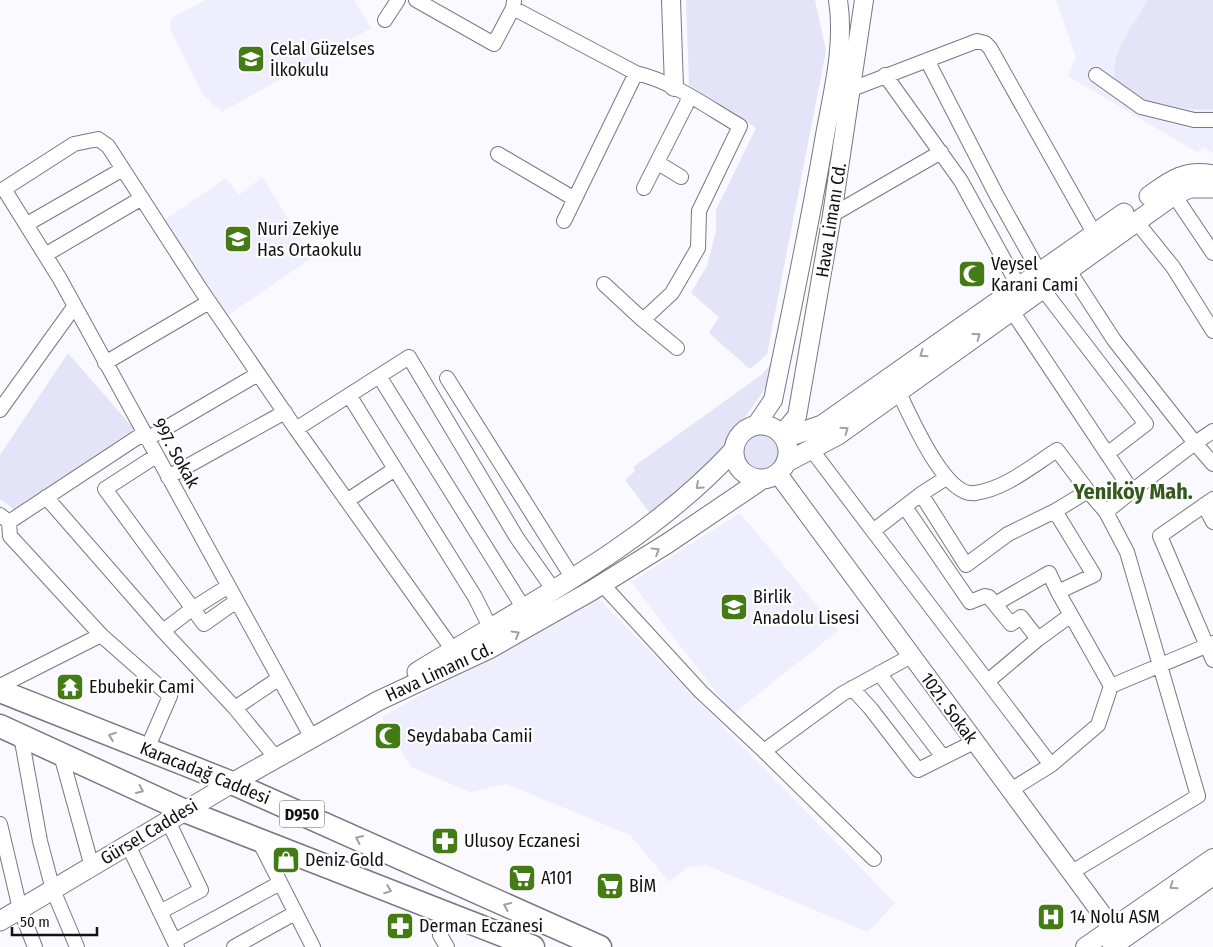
<svg xmlns="http://www.w3.org/2000/svg" width="1213" height="947" font-family="'Fira Sans Condensed',sans-serif">
	<rect width="100%" height="100%" fill="#f9f9ff"/>
	<path fill="#eef" d="M206,0H354L371,28L222,112L203,95L170,29L171,18Z
		M1056,0H1213V153L1202,147L1198,153L1068,76L1076,57Z
		M262,177L313,257L227,316L163,221L226,178L239,195Z
		M740,513L838,631L733,714L631,582Z
		M597,597L895,903L868,932L706,865L687,868L669,882L630,835L506,784L470,792L411,767L382,717Z"/>
	<path fill="#e4e4f9" d="M686,0H815L826,51L767,354L750,369L709,333L719,317L691,293L707,266L716,231V210L756,128L689,85Z
		M1147,0H1213V109H1186L1143,101L1116,82C1108,50 1135,27 1147,0Z
		M68,353L134,429L15,510L0,499V455Z
		M771,364L766,387L719,455L652,516L625,480L635,471L633,467L761,375Z
		M740 450a20 20 0 1 1 40 0a20 20 0 1 1-40 0Z"/>
	<g fill="none" stroke-linecap="round" stroke-linejoin="round">
		<g stroke="#787880" stroke-width="16">
			<path id="minor" d="M416,0L494,44L513,8L514,1
				M513,8L636,73C674,82 707,107 740,126L699,211L698,248L672,293L643,320L604,284
				M385,20L398,0
				M927,60L997,196L1040,273
				M885,75L961,181L1019,287
				M1096,75L1141,107L1194,120H1213
				M852,89L977,41L985,43L990,48L1094,233
				M498,154L573,198
				M658,163L681,177
				M644,188L690,97
				M1174,195L1213,253
				M832,215L941,152
				M1135,220L1173,267L1213,331
				M564,221L636,73
				M27,224L123,169
				M45,255L142,198
				M1042,288L1146,424L1107,454
				M1012,311L1132,491L1195,443L1114,340L1068,269
				M643,320L677,348
				M105,363L209,302
				M379,376L523,607
				M447,378L572,577
				M899,393C911,417 945,498 975,493C1005,489 1032,466 1057,450L1088,491L1055,511
				M349,395L475,597L490,627
				M0,410L74,307
				M296,429L201,290L108,146L98,139L74,144L4,189L60,279L312,738
				M1213,431L1195,443L1213,464
				M147,439L258,374
				M811,449L873,531L921,494L966,565L1008,534L1055,511L1094,575L1058,592L1111,686
				M156,456L105,489L204,624L235,602
				M168,477L285,412
				M1088,491L1106,512
				M921,494L946,478
				M46,497L163,631
				M1213,499L1160,536L1213,660
				M348,500L395,469
				M1204,505L1213,522
				M905,507L970,602L985,596L989,597L1011,624L1021,617L1038,639L1071,615
				M0,515L9,522L144,433
				M873,531L1051,765
				M602,584L701,692L764,751
				M227,587L192,609L163,631L235,708
				M995,604L1049,573L1058,592
				M101,635L170,696L147,749
				M453,650L296,429L409,357L517,538L553,589
				M879,673L943,757
				M988,681L1038,639
				M0,686L101,635L10,536L9,522
				M852,688L871,709L918,770L974,742
				M21,736L40,841L53,890L77,947
				M61,755L92,867
				M276,758L235,708L278,679
				M1009,791L1051,765L1098,725L1111,686L1213,643
				M0,824L20,909L35,947
				M258,839L313,947
				M128,845L177,947
				M874,859L764,751L842,694L911,656
				M1072,872L1198,796L1127,552L1106,512L1132,491
				M443,911L440,935L447,947
				M160,912L201,890L168,821
				M174,941L280,883
				M234,947L295,913"/>
		</g>
		<g stroke="#787880" stroke-width="20">
			<path id="tertiary" d="M671,0L674,87
				M756,425L773,400C791,312 810,224 825,135C833,91 845,45 838,0
				M782,434L797,416L832,215L864,0
				M778,474L1121,940
				M1085,947L1213,858
				M1112,947L1213,876"/>
		</g>
		<g stroke="#787880" stroke-width="21">
			<path id="secondary" d="M1149,196C1170,181 1185,169 1213,175
				M734 452a27 27 0 1 1 54 0a27 27 0 1 1-54 0Z
				M785,438L822,425L1124,213
				M787,462L838,435L1174,195L1190,188H1213
				M417,672C526,605 646,545 733,451
				M0,921L232,783L378,701L489,649L591,591L668,543L761,480"/>
		</g>
		<g stroke="#787880" stroke-width="25">
			<path id="trunk" d="M0,691L232,783L600,947
				M0,726L185,811L533,947"/>
		</g>
		<use href="#minor" stroke="#fff" stroke-width="14"/>
		<use href="#tertiary" stroke="#fff" stroke-width="18"/>
		<use href="#secondary" stroke="#fff" stroke-width="19"/>
		<use href="#trunk" stroke="#fff" stroke-width="22"/>
	</g>
	<defs><path id="oneway-chevron" d="M-2-3.5L2.5 0L-2 3.5" fill="none" stroke-width="1.6" stroke-linecap="round" stroke-linejoin="round" transform="scale(1.25)"/></defs>
	<g stroke="#a0a0a1">
		<use href="#oneway-chevron" transform="translate(977 336) rotate(-36)"/>
		<use href="#oneway-chevron" transform="translate(923 354) rotate(145)"/>
		<use href="#oneway-chevron" transform="translate(845 430) rotate(-35)"/>
		<use href="#oneway-chevron" transform="translate(699 486) rotate(138)"/>
		<use href="#oneway-chevron" transform="translate(656 551) rotate(-32)"/>
		<use href="#oneway-chevron" transform="translate(516 634) rotate(-30)"/>
		<use href="#oneway-chevron" transform="translate(112 736) rotate(-159)"/>
		<use href="#oneway-chevron" transform="translate(140 790) rotate(25)"/>
		<use href="#oneway-chevron" transform="translate(359 839) rotate(-156)"/>
		<use href="#oneway-chevron" transform="translate(1173 886) rotate(145)"/>
		<use href="#oneway-chevron" transform="translate(388 890) rotate(21)"/>
		<use href="#oneway-chevron" transform="translate(507 906) rotate(-156)"/>
	</g>
	<defs>
		<g id="school-square" transform="scale(1.4375)"><rect x="-9" y="-9" width="18" height="18" rx="4" fill="#437c14" stroke="#fff"/><path d="M0-5L7-2L0 1L-7-2ZM-4 1L0 2.5L4 1V4Q0 6-4 4Z" fill="#fff"/></g>
		<g id="mosque-square" transform="scale(1.4375)"><rect x="-9" y="-9" width="18" height="18" rx="4" fill="#437c14" stroke="#fff"/><path d="M3.5-4.9A6 6 0 1 0 3.5 4.9A5 5 0 1 1 3.5-4.9Z" fill="#fff"/></g>
		<g id="temple-square" transform="scale(1.4375)"><rect x="-9" y="-9" width="18" height="18" rx="4" fill="#437c14" stroke="#fff"/><path d="M0-6L5-2H3V0L6.5 2.5H4V6H1.5V3h-3V6H-4V2.5H-6.5L-3 0V-2H-5Z" fill="#fff"/></g>
		<g id="pharmacy-square" transform="scale(1.4375)"><rect x="-9" y="-9" width="18" height="18" rx="4" fill="#437c14" stroke="#fff"/><path d="M-2-6h4v4h4v4h-4v4h-4v-4h-4v-4h4Z" fill="#fff"/></g>
		<g id="shop-square" transform="scale(1.4375)"><rect x="-9" y="-9" width="18" height="18" rx="4" fill="#437c14" stroke="#fff"/><path d="M-5-2.5h2.3a2.7 3.5 0 0 1 5.4 0H5L5.5 6h-11ZM-1.5-2.5h3a1.5 2.3 0 0 0-3 0Z" fill="#fff"/></g>
		<g id="supermarket-square" transform="scale(1.4375)"><rect x="-9" y="-9" width="18" height="18" rx="4" fill="#437c14" stroke="#fff"/><path d="M-6-5.5h2.5l.6 2H6L4.5 2H-2.5L-4.4-4H-6ZM-1.5 3.2a1.3 1.3 0 1 0 .1 0ZM3 3.2a1.3 1.3 0 1 0 .1 0Z" fill="#fff"/></g>
		<g id="hospital-square" transform="scale(1.4375)"><rect x="-9" y="-9" width="18" height="18" rx="4" fill="#437c14" stroke="#fff"/><path d="M-5-5h3v3.5h4V-5h3V5h-3V1.5h-4V5h-3Z" fill="#fff"/></g>
	</defs>
	<g fill-rule="evenodd">
		<use href="#school-square" x="251" y="59"/>
		<use href="#school-square" x="238" y="239"/>
		<use href="#mosque-square" x="972" y="274"/>
		<use href="#school-square" x="734" y="607"/>
		<use href="#temple-square" x="70" y="687"/>
		<use href="#mosque-square" x="388" y="736"/>
		<use href="#pharmacy-square" x="445" y="841"/>
		<use href="#shop-square" x="286" y="860"/>
		<use href="#supermarket-square" x="522" y="878"/>
		<use href="#supermarket-square" x="610" y="886"/>
		<use href="#hospital-square" x="1051" y="917"/>
		<use href="#pharmacy-square" x="400" y="926"/>
	</g>
	<g text-anchor="middle" stroke-width="4.5" stroke-linejoin="round" paint-order="stroke">
		<rect fill="#fff" stroke="#59595b" stroke-width="1" x="279.5" y="800.5" width="45" height="27" rx="4"/>
		<g font-size="16" font-weight="bold" fill="#121215">
			<text x="302" y="820">D950</text>
		</g>
		<g font-size="18" fill="#121215" stroke="#fff" text-anchor="start">
			<text x="270" y="55">Celal Güzelses<tspan x="270" dy="21">İlkokulu</tspan></text>
			<text x="257" y="235">Nuri Zekiye<tspan x="257" dy="21">Has Ortaokulu</tspan></text>
			<text x="991" y="270">Veysel<tspan x="991" dy="21">Karani Cami</tspan></text>
			<text x="753" y="603">Birlik<tspan x="753" dy="21">Anadolu Lisesi</tspan></text>
			<text x="89" y="693">Ebubekir Cami</text>
			<text x="407" y="742">Seydababa Camii</text>
			<text x="464" y="847">Ulusoy Eczanesi</text>
			<text x="305" y="866">Deniz Gold</text>
			<text x="541" y="884">A101</text>
			<text x="629" y="892">BİM</text>
			<text x="1070" y="923">14 Nolu ASM</text>
			<text x="419" y="932">Derman Eczanesi</text>
		</g>
		<g font-size="18" fill="#121215" stroke="#fff">
			<text transform="translate(831 220) rotate(-81)" y="6">Hava Limanı Cd.</text>
			<text transform="translate(176 453) rotate(61)" y="6">997. Sokak</text>
			<text transform="translate(439 672) rotate(-25)" y="6">Hava Limanı Cd.</text>
			<text transform="translate(949 708) rotate(54)" y="6">1021. Sokak</text>
			<text transform="translate(205 773) rotate(22)" y="6">Karacadağ Caddesi</text>
			<text transform="translate(149 832) rotate(-31)" y="6">Gürsel Caddesi</text>
		</g>
		<g font-size="22" font-weight="bold" fill="#34591b" stroke="#fff">
			<text x="1133" y="499">Yeniköy Mah.</text>
		</g>
	</g>
	<path d="M12 927v8h85v-8" fill="none" stroke="#121215" stroke-width="2.5"/>
	<text x="20" y="927" font-size="15" fill="#121215" stroke="#ffffff" stroke-width="4" paint-order="stroke">50 m</text>
</svg>
